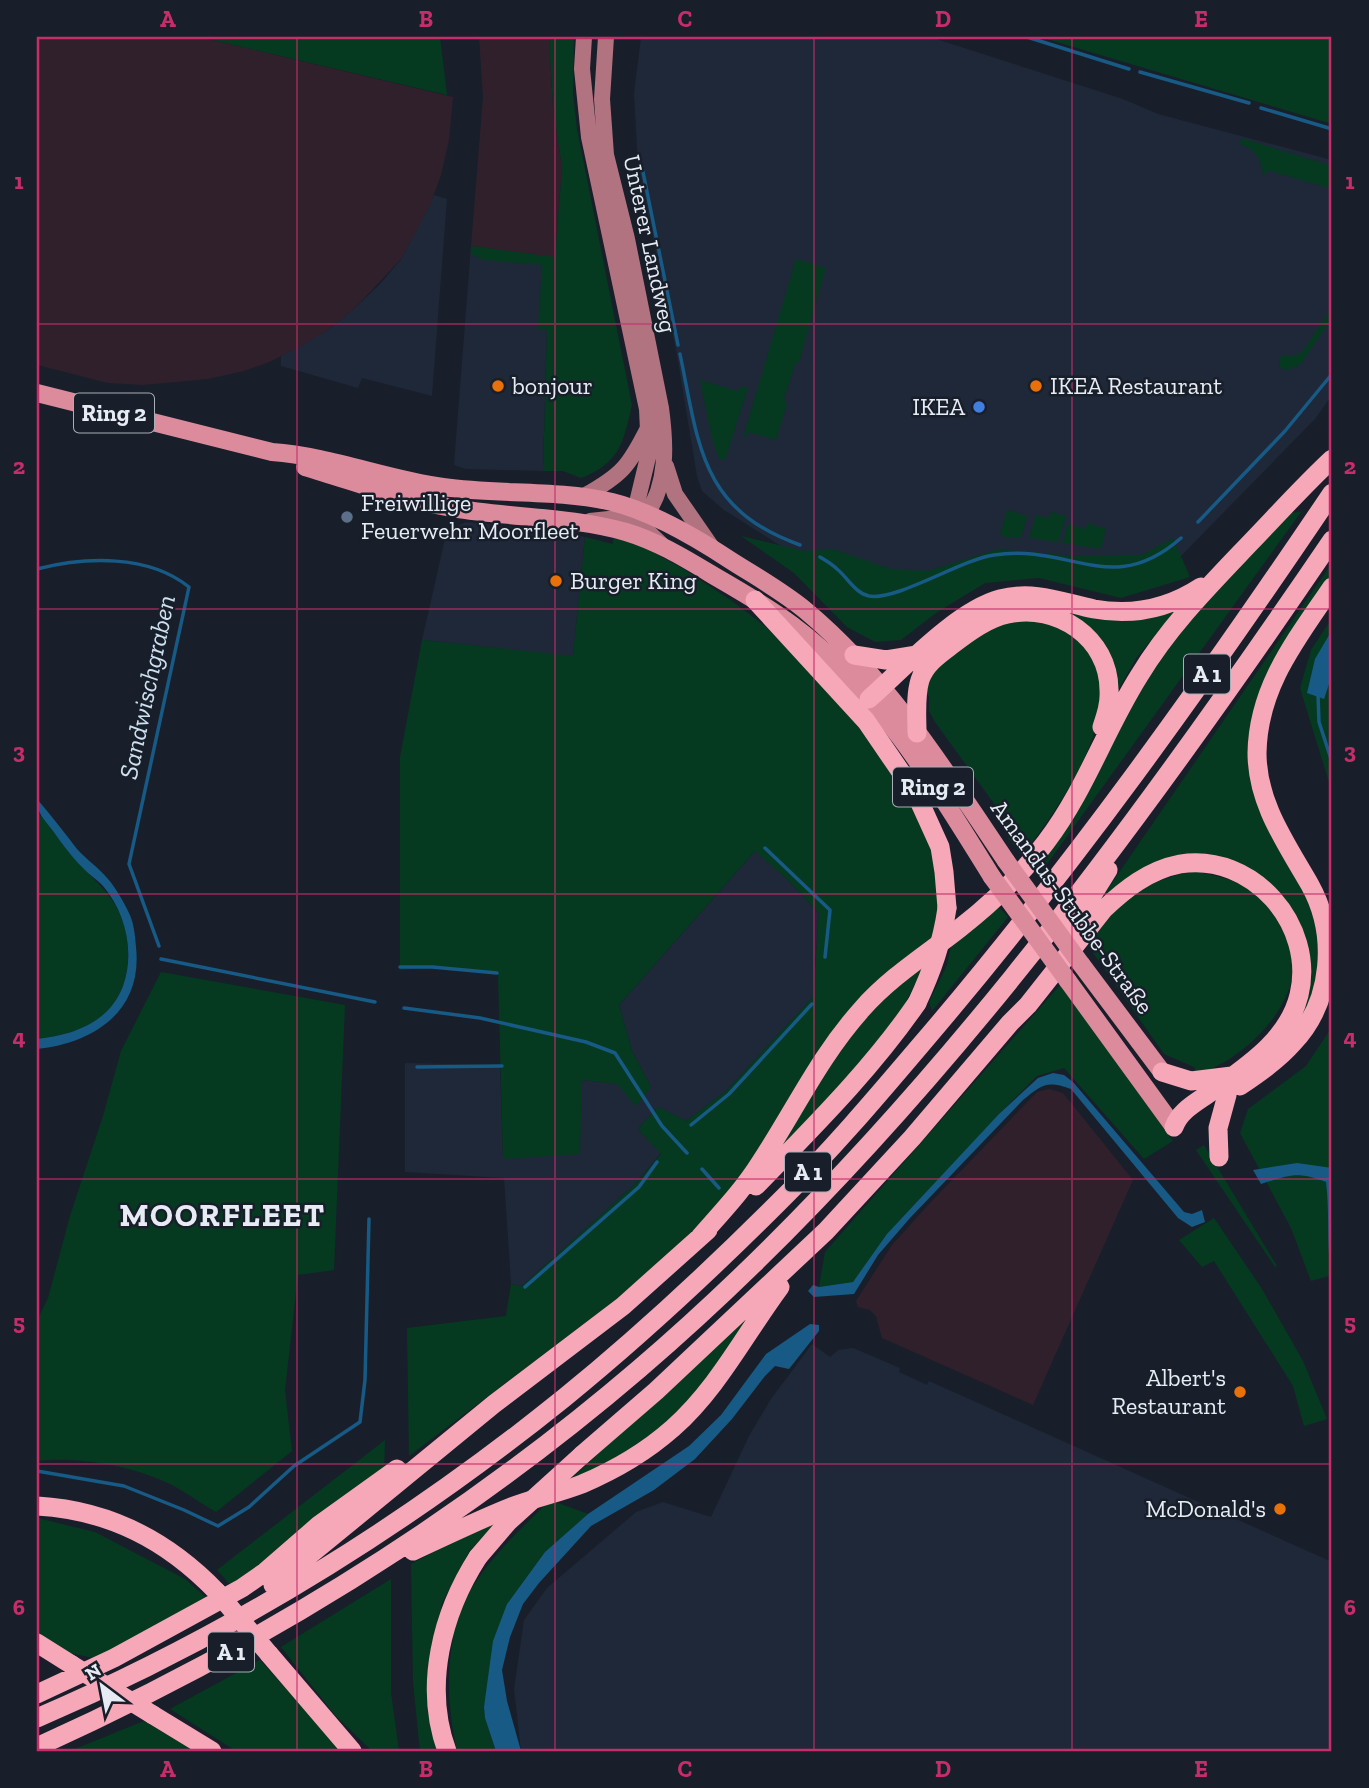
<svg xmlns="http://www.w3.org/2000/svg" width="1369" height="1788" font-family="'Zilla Slab',serif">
	<rect width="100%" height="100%" fill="#181f2a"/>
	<path fill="#1e2838" d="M641,37H930L1123,99L1158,114L1332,160V395L1315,419L1182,555L1155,570L952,572L819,570L724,510L702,491L697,476L677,355L638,165L634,93Z
		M434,195L447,199L432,396L362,378L358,388L281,366V356L328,330L355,308L381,283L402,258Z
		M471,246L555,258L547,329L543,471L466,469L454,465Z
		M466,522L571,533L585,537L573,657L422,640L445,539L452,528Z
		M756,850L787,879L819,913L813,997L726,1091L686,1121L658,1107L638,1129L661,1153L635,1184L522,1286L511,1284L504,1178L405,1172V1063L500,1065L503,1158L582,1080L651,1087L632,1051L619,1005Z
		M812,1344L830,1357L838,1350L853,1348L900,1368L899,1372L927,1385L929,1381L1332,1562V1751H521L514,1689L524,1620L547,1588L636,1512L663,1502L711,1517L749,1436L771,1399Z"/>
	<path fill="#30202b" d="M37,37H200L453,97L449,140L441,175L430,205L402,258L355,308L328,330L300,347L269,362L244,371L208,379L143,385L108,383L37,365Z
		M479,37H549L553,107L562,167L555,258L471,246L483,97Z
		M1049,1089L1063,1093L1133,1180L1033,1405L882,1338L876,1316L870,1310L858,1307L856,1301L892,1245L929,1204L1037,1092Z"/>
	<path fill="#053a21" d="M200,37H440L447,95Z
		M549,37H574L573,93L577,129L632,405C623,443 620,463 581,478L563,471H543L547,330L538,329L542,265L485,260L471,255V246L555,257L562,167L553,107Z
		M1040,37H1332V124Z
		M1241,138L1332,166V189L1267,170L1265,176L1263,175C1261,159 1256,150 1240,144Z
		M796,259L826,268L799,362L795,364L784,399L787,404L776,440L749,432L746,438L744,434Z
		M1332,307V318L1300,365L1288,370L1279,368L1281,355L1295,356L1303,351Z
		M700,380L738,391L741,386L748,388L725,460L719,459L712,438Z
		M1007,510L1027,516L1021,538H1007L1000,534Z
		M1051,512L1066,516L1058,542L1029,538L1036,515L1049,518Z
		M1301,512L1042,871L1033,866L1157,660L1202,604L1286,513Z
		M1088,523L1106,529L1101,549L1062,543L1068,524L1085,529Z
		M613,536L643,547L682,568L732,601L766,627L851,713L918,809L939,874L936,936L891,969L738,1186L686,1237L622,1295L409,1456L407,1328L506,1316L511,1284L522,1286L635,1184L661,1154L638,1129L658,1107L686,1121L726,1091L813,997L819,913L787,879L755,851L619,1005L632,1051L651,1087L636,1106L617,1084L582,1080L580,1154L503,1159L498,974L431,968L400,970V757L422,640L573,656L585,537L613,544Z
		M741,536L804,551L833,549L891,569L928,571L999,549L1072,556L1142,555L1173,538L1190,577L1121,598L1039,578L985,583L936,613L901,640L875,642L847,627L794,573Z
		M1332,563V578L1252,747L1322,942L1314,1000L1293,1028L1296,917L1204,858L1094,909Z
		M1032,600L1179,606L1137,657L1114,697L1109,665Z
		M1024,616C1037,619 1060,621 1070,629C1146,688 1064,801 1022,856L1008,838L1003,816L935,722L929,711V697L923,689L928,674L965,643L1002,620Z
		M1332,618V792L1300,688L1311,650Z
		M37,812C51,826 61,843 74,858C90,877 108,889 119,912C127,929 130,950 127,970C118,1019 83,1033 37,1039Z
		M1191,870C1214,876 1238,879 1257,893C1265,899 1270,911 1276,919C1285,932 1294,952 1293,969C1291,1014 1238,1063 1197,1074L1194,1067L1164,1054L1087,944L1094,931L1139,888Z
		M996,904L1008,917L932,1011L929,1002L947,965L952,941Z
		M927,959L904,1006L862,1062L769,1164L853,1025Z
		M161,972L345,1005L334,1270L298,1275L285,1390L292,1451L216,1512C202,1504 188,1494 174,1486C135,1466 80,1456 37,1461V1321L48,1298L70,1216L103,1116L121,1051Z
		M1061,984L1173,1141L1144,1159L1064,1068L1037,1076L999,1114L853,1282L819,1287L825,1252Z
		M1332,1027V1275L1311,1281L1291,1228L1240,1133L1248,1109L1306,1066Z
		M1204,1145L1277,1266L1275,1267L1196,1150Z
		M1214,1218L1262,1289L1303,1361L1327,1419L1304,1426L1293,1386L1214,1261L1202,1267L1179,1240Z
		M746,1318L748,1322L694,1397L662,1427L605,1466L573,1477Z
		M385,1440L384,1470L233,1588L217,1570Z
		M550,1500L588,1514L545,1552L507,1604L484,1707L485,1718L496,1751H457C449,1713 446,1678 453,1639C454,1632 454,1624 457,1618C475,1570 515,1535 550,1500Z
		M37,1518L95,1532L185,1579L208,1599L98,1659L65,1652L37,1633Z
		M495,1523L469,1552L442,1603L434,1642L440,1751H420L413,1682L411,1564L487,1524Z
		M391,1579V1693L399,1751H372L335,1715L281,1647Z
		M260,1660L342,1751H236L170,1709Z
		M144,1721L194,1751H70Z"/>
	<path fill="#175a85" d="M1332,630V675L1324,699L1307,693L1315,659Z
		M37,799C51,815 64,832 77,849C87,860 99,868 108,879C116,888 123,901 128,911C134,922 135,935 136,947C143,1011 94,1043 37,1049V1039C73,1035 109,1023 123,986C135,953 126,913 103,886C99,881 92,877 87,872C74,860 63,845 53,831C44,819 37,814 37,799Z
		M1053,1073L1064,1075L1073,1082L1184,1212L1192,1214L1202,1210L1205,1222L1192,1227L1178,1218L1071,1089C1046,1080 1042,1085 1023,1100L910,1218L878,1255L854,1294L814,1297L808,1291L813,1285L819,1287L853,1282L887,1234L999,1114L1038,1078Z
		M1297,1163L1332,1168V1280C1326,1248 1330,1215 1326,1182C1296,1171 1291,1175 1261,1184L1253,1170Z
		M810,1324L819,1325V1331L789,1369L775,1366L765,1376L732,1419L695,1459L654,1490L591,1526L539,1583L523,1604L510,1637L502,1670L507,1701L521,1751H496L485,1718L484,1707L493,1641L507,1604L545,1552L588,1514L689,1446L721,1415L766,1354Z"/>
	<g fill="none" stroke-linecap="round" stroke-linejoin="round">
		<path stroke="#175a85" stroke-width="3.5" d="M1027,37L1129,69
			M1140,72L1249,103
			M1261,108L1332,129
			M642,167L678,345
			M680,354C699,445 700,509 800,545
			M1198,522L1285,431L1332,374
			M820,557C825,560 832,564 837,569C847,577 855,593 869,596C897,601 960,560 994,555C1070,543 1112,599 1181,538
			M37,569C85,557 148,554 189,587L129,864L159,946
			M1318,695L1319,722L1332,762
			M765,848L830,910L825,957
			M161,959L375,1002
			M400,967H432L497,973
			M404,1008L480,1018L586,1042L615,1053L662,1126L687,1153
			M417,1067L502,1066
			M691,1125L729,1094L812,1004
			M702,1169L719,1188
			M525,1287L639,1187L657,1162
			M37,1471L124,1486L184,1510L218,1526L249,1507L294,1466L360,1422L365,1380L369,1219"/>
		<path stroke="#b27381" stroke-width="16" d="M584,37L582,69L589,137L647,409L649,453L635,511L640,524L661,544
			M666,466L675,494L711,546
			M584,496C622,475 629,466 648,428
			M590,521L646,515C668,484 666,445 661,408L627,239L606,155L602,99L606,37"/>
		<path stroke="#dc8b9c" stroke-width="18" d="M37,393L272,452C330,456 385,479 443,487C499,495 556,489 612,502C653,512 695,537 730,560C755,576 782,591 805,610C888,679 947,773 1006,861
			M305,467C353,481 402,500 453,508C510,518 569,516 626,532C659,542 686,559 716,577C742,592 768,607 792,625C876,687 938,790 992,877
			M1081,964L1162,1072
			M1068,981L1174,1127"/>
		<path stroke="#f6a7b8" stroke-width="19" d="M755,600L866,721L916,794L940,847L944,872L947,908
			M854,655L886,660L917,655
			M869,699C903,669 956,611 1000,599C1033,590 1062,602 1094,609C1132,616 1169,608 1201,587
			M917,733C917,716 915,696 920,680C925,664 940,654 952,645C969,632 988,618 1008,614C1057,603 1109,638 1109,690C1110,703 1106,715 1102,727
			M1065,939L1108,870
			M1162,1072L1191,1081L1232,1076
			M1240,1086C1259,1073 1278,1060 1293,1043C1333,1001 1337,934 1310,885C1286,843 1257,803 1257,753C1258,687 1296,640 1332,587
			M1219,1157L1218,1128L1227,1095
			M756,1186C812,1128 871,1070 917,1003
			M700,1237C721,1213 743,1190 760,1163C795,1110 819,1057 862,1009C890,977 927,954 960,928C992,903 1022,874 1046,842C1085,791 1105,730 1139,676C1169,626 1211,584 1251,542C1278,514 1304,485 1332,459
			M582,1455L656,1391L826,1231L912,1138L1010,1023L1028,1005L1103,910C1125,889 1149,870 1180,864C1252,852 1316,925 1299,995C1288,1041 1244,1068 1208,1094C1194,1104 1180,1111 1174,1127
			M37,1506C109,1510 167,1540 217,1592
			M413,1551C446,1536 478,1520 511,1507C534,1498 559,1493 582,1484C615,1470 647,1451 673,1428C718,1388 745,1334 780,1287
			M273,1585L494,1404L623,1306L708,1230
			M37,1643L72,1665
			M269,1654L352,1751
			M37,1694L114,1658L242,1588L265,1572L319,1525L397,1469
			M153,1715L212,1751
			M37,1718C225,1637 404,1527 564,1398C639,1337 711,1270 779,1202C829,1153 874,1100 919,1047C1069,872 1204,683 1332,493
			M37,1747C254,1649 458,1524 639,1369C910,1137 1133,833 1332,540
			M447,1751C423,1686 442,1613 478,1557"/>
		<path stroke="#dc8b9c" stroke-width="18" d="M1006,861L1081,964
			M992,877L1068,981"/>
		<path stroke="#f6a7b8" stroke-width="19" d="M917,1003C932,971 942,943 947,908
			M478,1557L508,1522L582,1455
			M217,1592L269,1654
			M72,1665L153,1715"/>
	</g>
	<path fill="none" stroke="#c62d6a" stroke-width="2" stroke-opacity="0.55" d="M297,37V1751M555,37V1751M814,37V1751M1072,37V1751M37,324H1332M37,609H1332M37,894H1332M37,1179H1332M37,1464H1332"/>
	<g fill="#e8710a" stroke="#181f2a" stroke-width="2.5">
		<circle cx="498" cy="386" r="7"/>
		<circle cx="1036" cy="386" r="7"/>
		<circle cx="556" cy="581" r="7"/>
		<circle cx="1240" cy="1392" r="7"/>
		<circle cx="1280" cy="1509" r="7"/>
	</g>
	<circle fill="#3f7fe0" stroke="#181f2a" stroke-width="2.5" cx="979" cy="407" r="7"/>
	<circle fill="#5c6f8a" stroke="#181f2a" stroke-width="2.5" cx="347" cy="517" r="7"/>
	<g text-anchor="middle" stroke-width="5" stroke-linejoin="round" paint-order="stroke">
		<g fill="#181f2a" stroke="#a9aeb7" stroke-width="2">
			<rect x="74" y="393.5" width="80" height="39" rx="5"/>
			<rect x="1184" y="654.5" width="46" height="39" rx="5"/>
			<rect x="893" y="767.5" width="80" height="39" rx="5"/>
			<rect x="785" y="1152.5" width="46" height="39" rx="5"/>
			<rect x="208" y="1632.5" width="46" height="39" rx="5"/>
		</g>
		<g font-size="23" font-weight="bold" fill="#e7ecf4">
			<text x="114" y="421">Ring 2</text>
			<text x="1207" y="682">A 1</text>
			<text x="933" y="795">Ring 2</text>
			<text x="808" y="1180">A 1</text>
			<text x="231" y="1660">A 1</text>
		</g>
		<g font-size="24" fill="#e7ecf4" stroke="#181f2a">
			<text transform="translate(650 244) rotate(78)" y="8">Unterer Landweg</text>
			<text transform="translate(1072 907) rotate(54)" y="8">Amandus-Stubbe-Straße</text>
		</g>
		<g font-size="24" fill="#e7ecf4" stroke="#181f2a" text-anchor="start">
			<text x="512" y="394">bonjour</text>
			<text x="1050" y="394">IKEA Restaurant</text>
			<text x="965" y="415" text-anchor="end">IKEA</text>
			<text x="361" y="511">Freiwillige<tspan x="361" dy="28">Feuerwehr Moorfleet</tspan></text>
			<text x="570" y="589">Burger King</text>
			<text x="1226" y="1386" text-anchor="end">Albert's<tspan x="1226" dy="28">Restaurant</tspan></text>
			<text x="1266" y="1517" text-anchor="end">McDonald's</text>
		</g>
		<g font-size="26" font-style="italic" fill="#cee1f1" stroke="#181f2a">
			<text transform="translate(147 687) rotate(-78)" y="9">Sandwischgraben</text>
		</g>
		<g font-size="32" font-weight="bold" letter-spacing="2" fill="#e7ecf4" stroke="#181f2a">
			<text x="223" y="1226">MOORFLEET</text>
		</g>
	</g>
	<rect width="1369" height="1788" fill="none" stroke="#181f2a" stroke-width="77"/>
	<g transform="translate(102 1686) rotate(328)" stroke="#181f2a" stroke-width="5" paint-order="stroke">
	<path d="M0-5L12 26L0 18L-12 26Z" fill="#e7ecf4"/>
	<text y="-10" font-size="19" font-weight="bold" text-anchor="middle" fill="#e7ecf4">N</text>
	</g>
	<rect x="38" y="38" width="1292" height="1712" fill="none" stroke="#c62d6a" stroke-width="2.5"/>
	<g font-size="23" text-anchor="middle" font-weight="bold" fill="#c62d6a">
		<text x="168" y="27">A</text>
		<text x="426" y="27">B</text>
		<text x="685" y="27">C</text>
		<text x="943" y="27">D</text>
		<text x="1201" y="27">E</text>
		<text x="19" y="189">1</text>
		<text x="1350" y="189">1</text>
		<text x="19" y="474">2</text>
		<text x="1350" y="474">2</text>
		<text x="19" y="759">3</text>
		<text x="1350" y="759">3</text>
		<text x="19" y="1045">4</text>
		<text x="1350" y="1045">4</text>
		<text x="19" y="1330">5</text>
		<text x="1350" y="1330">5</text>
		<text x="19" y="1615">6</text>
		<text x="1350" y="1615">6</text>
		<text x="168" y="1777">A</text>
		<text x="426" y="1777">B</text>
		<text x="685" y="1777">C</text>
		<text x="943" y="1777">D</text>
		<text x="1201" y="1777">E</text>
	</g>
</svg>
